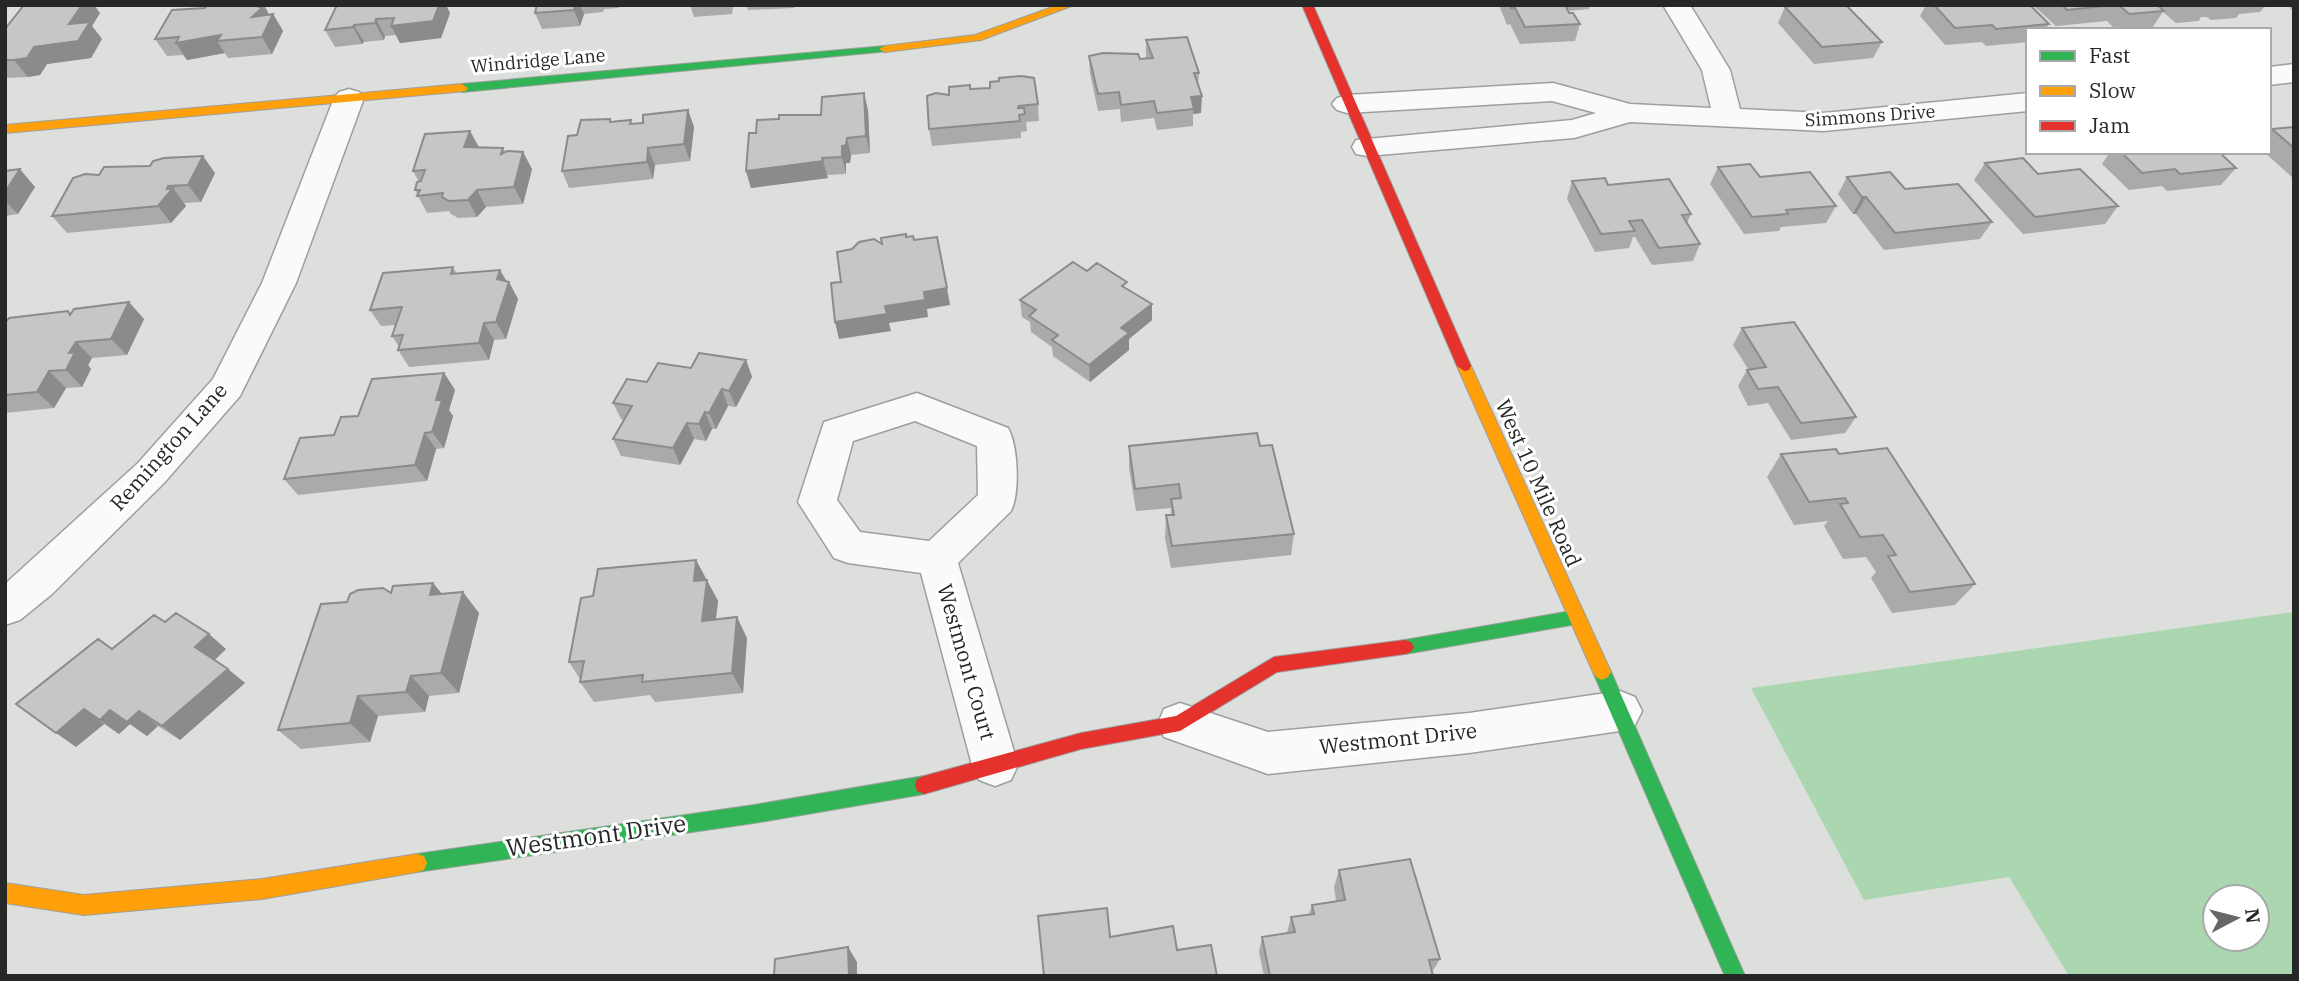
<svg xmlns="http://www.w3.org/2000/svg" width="2299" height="981" font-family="'IBM Plex Serif',serif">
	<rect width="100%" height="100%" fill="#dcdfdc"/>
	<path fill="#abd7b0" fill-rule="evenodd" d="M2294,612V976H2069L2009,877L1864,900L1751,688ZM2215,897H2257V939H2215Z"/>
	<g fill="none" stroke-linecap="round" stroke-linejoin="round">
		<g stroke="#9d9f9d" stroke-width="3">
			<path id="street" d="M1663,5H1690L1730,70L1740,109L1824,113L2028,93V111L1824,131L1630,122L1574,138L1367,156L1356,154L1352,147L1356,140L1572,120L1596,113L1552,101L1347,113L1337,110L1332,104L1337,98L1347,95L1553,83L1630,104L1711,108L1702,70Z
				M2294,64V82L2269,85V67Z
				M349,89L359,92L364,98L296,283L240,396L164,483L52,594L20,620L5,625V584L138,463L213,379L262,283L334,98L339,92Z
				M917,393L1008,428C1018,445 1020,493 1011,511L958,563L1018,765L1011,780L995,786L979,780L972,765L921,573L848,563L834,558L798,502L824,422ZM915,421L977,446L978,495L929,541L860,532L837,500L853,441Z
				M1620,691L1635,697L1642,711L1635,725L1620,731L1469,753L1268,774L1164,737L1158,723L1164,709L1180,703L1268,732L1469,713Z"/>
		</g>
		<g stroke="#9d9f9d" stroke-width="2">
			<path id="fast" d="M885,46L891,49L889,51L462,92L456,88L462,84Z
				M1577,610L1583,612L1585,617L1583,622L1577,624L1405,654L1399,652L1396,647L1399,642L1405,640Z
				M1602,664L1608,667L1611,672L1745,976H1725L1593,672L1596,667Z
				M924,776L931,779L933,785L931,791L924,794L754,823L417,872L410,870L407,863L410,856L417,854L754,805Z"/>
		</g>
		<g stroke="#9d9f9d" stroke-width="2">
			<path id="slow" d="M1058,5H1074L981,40L885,52L879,49L885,46L975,35Z
				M462,84L468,88L466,91L5,133V125Z
				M1464,361L1471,366L1611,672L1608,677L1602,680L1596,677L1593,672L1457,366Z
				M417,854L424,856L427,863L424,870L417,872L262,899L84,915L5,903V883L84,895L262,879Z"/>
		</g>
		<g stroke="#9d9f9d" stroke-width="2">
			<path id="jam" d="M1302,5H1313L1471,366L1469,370L1464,371L1457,366Z
				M1405,640L1411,642L1414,647L1411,652L1405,654L1277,672L1180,731L1081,749L924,794L917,791L915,785L917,779L924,776L1081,733L1176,716L1274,657Z"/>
		</g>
		<use href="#street" fill="#fafafa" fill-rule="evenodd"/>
		<use href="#fast" fill="#30b455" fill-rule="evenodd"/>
		<use href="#slow" fill="#ff9f0a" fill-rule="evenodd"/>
		<use href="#jam" fill="#e5322d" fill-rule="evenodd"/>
	</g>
	<path fill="#a9aba9" d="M207,5H264L269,15L273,14L283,31L272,54L228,58L225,53L187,60L183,55L167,56L155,39L205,8Z
		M337,5H446L450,13L441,38L400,43L396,35L385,36L384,40L364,42L362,44L335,47L325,30Z
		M537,5H620L619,8L604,9L603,12L584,14L580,26L542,29L535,13Z
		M690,5H794V8L748,10L747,6L733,7L732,14L694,17Z
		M1499,5H1590L1589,9L1568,11L1580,24L1575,41L1520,44L1510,24L1507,25Z
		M1926,5H2030L2049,24L2045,30H2028V42L1986,46L1982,42L1945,45L1920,16Z
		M2033,5H2266L2260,12L2239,14L2236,18L2211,20L2207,17H2201L2199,21L2176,23L2163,12L2152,28L2132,30H2116L2107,21L2056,26Z
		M2287,5H2294V10H2292Z
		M1785,7L1882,42L1873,58L1814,64L1778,23Z
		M100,13L92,26L102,39L91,58L47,64L40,75L28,77L5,78V29Z
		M1146,40L1199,73L1198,86L1201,113L1193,114V126L1157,130L1154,118L1121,122L1120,109L1098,111L1090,73L1089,56L1146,59Z
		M971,89L1038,104L1039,121L1026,122L1027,131L1021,132V138L932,146L929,129L949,95Z
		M688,110L694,127L690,161L655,165L653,179L569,188L562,171L577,135L612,122L632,124L643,123Z
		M868,110L870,153L851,155L850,163H846V174L827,175L828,178L751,188L746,171L821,115Z
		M2294,127V179L2264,152H2269V132L2272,129Z
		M470,131L479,147L503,148L505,152L532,169L523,204L486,207L477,217L458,218L451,214L449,211L427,213L415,190L419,182L413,171Z
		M2110,152H2219L2236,168L2221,185L2167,191L2162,186L2129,190L2102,164Z
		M1985,163L2038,174L2118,206L2105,224L2023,234L1974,180Z
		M1718,167L1760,177L1836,206L1826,223L1781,227L1779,231L1744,234L1710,184Z
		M5,171L35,187L18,214L5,216Z
		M215,173L201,202L184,203L186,206L171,223L67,233L52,216L99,175Z
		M1847,177L1905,189L1992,222L1980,239L1884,250L1856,214H1853L1838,194Z
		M1572,181L1608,185L1691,214L1687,223L1700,244L1693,261L1652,265L1635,237H1633L1629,248L1595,252L1567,199Z
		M453,267L457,274L500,270L518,299L506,339L494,340L489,360L409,367L398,350L399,347L392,336L395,325L381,326L370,310Z
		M1087,271L1127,289L1152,320L1129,339V350L1090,382L1053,356L1052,347L1031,332L1030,322L1022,317L1020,300Z
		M70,314L144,319L127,355L92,358L88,365L91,369L82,387L66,388L54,408L5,413V323Z
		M1742,328L1856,417L1845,433L1791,440L1768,403L1748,406L1738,386L1747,370L1748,369L1733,345Z
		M746,360L752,377L736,407L728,406L716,429H712L706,441L694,439L680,465L621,456L613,439L624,420L621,419L613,403L647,382Z
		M444,373L455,390L449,410L453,416L444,448L436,449L427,481L298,495L284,479L358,416Z
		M1129,446H1260L1294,534L1291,555L1171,568L1165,538L1166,515H1171V508L1136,511L1129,468Z
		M1781,454H1839L1975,584L1955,605L1892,613L1871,578L1876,572L1866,557L1843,559L1824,526L1828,521L1794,525L1767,477Z
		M696,560L718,601L716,619L747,638L743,693L655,702L650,695L594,702L580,682V679L569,662L593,596Z
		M433,583L442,594L479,613L459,693L429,696L425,712L378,716L370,742L301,749L278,730L347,602Z
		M165,622L226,649L215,660L245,683L180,740L158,726L147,736L130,724L119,734L104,724L76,747L112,649Z
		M1339,870L1440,959L1432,972L1433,976H1264L1259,952L1262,937L1287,933L1291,917L1309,914L1312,905L1336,901L1334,887Z"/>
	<path fill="#8a8b8a" d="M82,5H94L100,13L92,26L102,39L91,58L47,64L40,75L28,77L14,60L69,24Z
		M260,5H264L271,18L273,14L283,31L272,54L262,37L252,17Z
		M436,5H446L450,13L441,38L400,43L391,26Z
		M575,5H580L584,14L580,26L574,10Z
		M376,19L385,36L384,40L375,23Z
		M354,25L364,42L362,44L353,27Z
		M221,35L217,41L225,53L187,60L176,43Z
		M864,93L868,110L870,153L866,136Z
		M1202,96L1201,113L1193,114L1194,109L1191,97Z
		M688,110L694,127L690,161L684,144Z
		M470,131L479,148L464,147Z
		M847,138L851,155L850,163H846V174L842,157V146Z
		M648,148L655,165L653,179L647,162Z
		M523,152L532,169L523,204L514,187Z
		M203,156L215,173L201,202L188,185Z
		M823,161L828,178L751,188L746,171Z
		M20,169L35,187L18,214L5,201V192Z
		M168,186L171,191L173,188L186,206L171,223L158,206Z
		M477,190L486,207L477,217L468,200Z
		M1862,197H1866L1856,214H1853Z
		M500,270L508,285L509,282L518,299L506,339L496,322L497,279Z
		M947,288L950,305L927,309L928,317L889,323L891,331L839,339L835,322L924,292Z
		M129,302L144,319L127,355L111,339Z
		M1152,304V320L1129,339V350L1090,382L1089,365L1121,328Z
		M484,323L494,340L489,360L479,343Z
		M76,342L92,358L88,365L91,369L82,387L66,370L69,353Z
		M746,360L752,377L736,407L729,391Z
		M49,371L66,388L54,408L37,392Z
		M444,373L455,390L449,410L453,416L444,448L432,432L436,400Z
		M722,389L728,406L716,429L709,413Z
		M705,412L712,429L706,441L699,424Z
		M687,423L694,439L680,465L673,448Z
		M425,433L436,449L427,481L415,465Z
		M696,560L718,601L713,642L702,621L694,581Z
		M433,583L450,604L430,595Z
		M463,592L479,613L459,693L441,673Z
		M737,617L747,638L743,693L732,673Z
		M209,634L226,649L212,662L195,647Z
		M228,669L245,683L180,740L162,726Z
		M411,676L429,696L425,712L406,692Z
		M358,696L378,716L370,742L350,723Z
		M84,709L104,724L76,747L56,733Z
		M110,710L130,724L119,734L100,720Z
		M139,711L158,726L147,736L127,722Z
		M848,947L857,962V976H849Z"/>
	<path fill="#c5c7c5" stroke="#8a8b8a" stroke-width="2" d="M24,5H82L69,24L90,22L78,41L34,47L27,58L14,60H5V29Z
		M207,5H260L259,7H263L252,17L273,14L262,37L217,41L221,35L176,43L179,37L155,39L172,10L205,8Z
		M337,5H439L433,21L391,26L394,18L376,19L375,23L354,25L353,27L325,30Z
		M537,5H575L574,10L535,13Z
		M1510,5H1565L1569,13H1573L1580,24L1525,27L1515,8H1511Z
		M1798,5H1846L1882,42L1822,47L1785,7Z
		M1934,5H2030L2049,24L1996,29L1992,25L1955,28Z
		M2062,5H2112L2067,10Z
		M2119,5H2157L2164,11L2129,14Z
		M1187,37L1199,73H1194L1202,96L1191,97L1194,109L1157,113L1154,101L1121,105L1119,92L1098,94L1089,56L1103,53L1138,54L1140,59L1153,58L1146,40Z
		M1021,76L1034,78L1038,104L1019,106L1018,108H1024L1025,114L1019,115L1020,121L929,129L927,96L936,93L949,95V87L970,85V89L990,88V82L999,81V78Z
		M864,93L866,136L847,138L846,145L842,146V157L822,158L823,161L746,171L749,133H756L757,120L779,119V115H821L822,97Z
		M688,110L684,144L648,148L647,162L562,171L568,136L577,135L581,120L610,119V122L631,120L630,124L643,123V115Z
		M2294,127V148L2272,129Z
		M470,131L464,147L503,148L501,154L507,151L523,152L514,187L477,190L468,200L449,201L442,197L443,193L417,196L420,190H415L417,182L421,181L425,170L413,171L425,134Z
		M2121,152H2219L2236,168L2180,174L2175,169L2142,173Z
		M203,156L188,185L168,186L167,189L173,188L158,206L52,216L73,178L85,174L99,175L104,167L150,166L153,161L164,158Z
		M2023,158L2038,174L2080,169L2118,206L2035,217L1985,163Z
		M1750,164L1760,177L1810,172L1836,206L1786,210L1788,214L1752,217L1718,167Z
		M20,169L5,192V171Z
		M1890,172L1905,189L1958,184L1992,222L1895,233L1866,197H1862L1847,177Z
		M1605,178L1608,185L1669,179L1691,214L1682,215L1700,244L1659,248L1642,220L1629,221L1635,231L1601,234L1572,181Z
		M906,234V237L913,236L914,240L937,237L947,288L924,292L925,300L885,306L887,314L835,322L831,283L841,282L837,252L852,249L859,242L874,239L882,244L881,238Z
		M1073,262L1087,271L1097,263L1127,282L1122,286L1152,304L1121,328L1129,333L1089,365L1052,340L1058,335L1029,316L1036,310L1020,300Z
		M453,267L451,274L500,270L497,279L509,282L496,322L484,323L479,343L398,350L403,335L392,336L402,307L370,310L383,273Z
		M129,302L111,339L76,342L69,353L75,352L66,370L49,371L37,392L5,395V323L9,318L68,311L70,315L74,309Z
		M1794,322L1856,417L1801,423L1778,387L1758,389L1747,370L1766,367L1742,328Z
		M699,353L746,360L729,391L722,389L709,413L705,412L699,424L687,423L673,448L613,439L632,406L613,403L627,379L647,382L658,363L691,368Z
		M444,373L436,400H442L432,432L425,433L415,465L284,479L300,438L334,435L341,417L358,416L372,379Z
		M1257,433L1260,446L1272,445L1294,534L1172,546L1166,515H1174L1171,499L1181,498L1179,484L1135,489L1129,446Z
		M1887,448L1975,584L1910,592L1888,556L1896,555L1883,535L1860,537L1840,504L1848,503L1845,498L1809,502L1781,454L1836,449L1839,454Z
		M696,560L694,581L707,580L702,621L737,617L732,673L642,682L643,675L580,682L584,661L569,662L581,598L593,596L598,569Z
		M433,583L430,595L463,592L441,673L411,676L406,692L358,696L350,723L278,730L321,604L347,602L350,594L358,590L383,588L391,593L393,586Z
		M176,613L209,634L195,647L228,669L162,726L139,711L127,722L110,710L100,720L84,709L56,733L16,704L98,639L112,649L154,615L165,622Z
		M1410,859L1440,959L1429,960L1433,976H1270L1262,937L1295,932L1291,917L1314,914L1312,905L1345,900L1339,870Z
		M1107,908L1110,937L1173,926L1177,950L1211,945L1217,976H1044L1038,916Z
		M848,947L849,976H774L775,959Z"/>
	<g text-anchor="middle" stroke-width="6" stroke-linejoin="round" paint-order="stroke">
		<g font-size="18" fill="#262827" stroke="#fff">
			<text transform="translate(538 61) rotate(-5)" y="6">Windridge Lane</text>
			<text transform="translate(1870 116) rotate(-4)" y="6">Simmons Drive</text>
		</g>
		<g font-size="21" fill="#262827" stroke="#fff">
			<text transform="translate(169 447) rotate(-48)" y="7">Remington Lane</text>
			<text transform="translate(1538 483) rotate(66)" y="7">West 10 Mile Road</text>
			<text transform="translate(966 662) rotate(74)" y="7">Westmont Court</text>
			<text transform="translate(1398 739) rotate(-6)" y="7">Westmont Drive</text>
		</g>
		<g font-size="24" fill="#262827" stroke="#fff">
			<text transform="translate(596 836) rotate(-8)" y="8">Westmont Drive</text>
		</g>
	</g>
	<rect width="2299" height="981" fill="none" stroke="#262827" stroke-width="14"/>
	<rect x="2026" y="28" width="245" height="126" fill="#ffffff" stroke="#a8a9a9" stroke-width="2"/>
	<rect x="2040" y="51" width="35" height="10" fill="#30b455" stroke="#a8a9a9" stroke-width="2"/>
	<text x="2089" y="63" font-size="21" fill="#262827">Fast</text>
	<rect x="2040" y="86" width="35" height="10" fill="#ff9f0a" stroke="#a8a9a9" stroke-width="2"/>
	<text x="2089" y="98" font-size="21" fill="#262827">Slow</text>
	<rect x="2040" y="121" width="35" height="10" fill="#e5322d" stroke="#a8a9a9" stroke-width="2"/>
	<text x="2089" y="133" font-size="21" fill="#262827">Jam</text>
	<g transform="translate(2236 918) rotate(83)"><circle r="33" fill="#ffffff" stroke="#a8a9a9" stroke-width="2"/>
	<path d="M0-5L12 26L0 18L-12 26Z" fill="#666866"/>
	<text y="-10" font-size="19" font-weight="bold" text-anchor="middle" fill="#262827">N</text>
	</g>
</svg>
